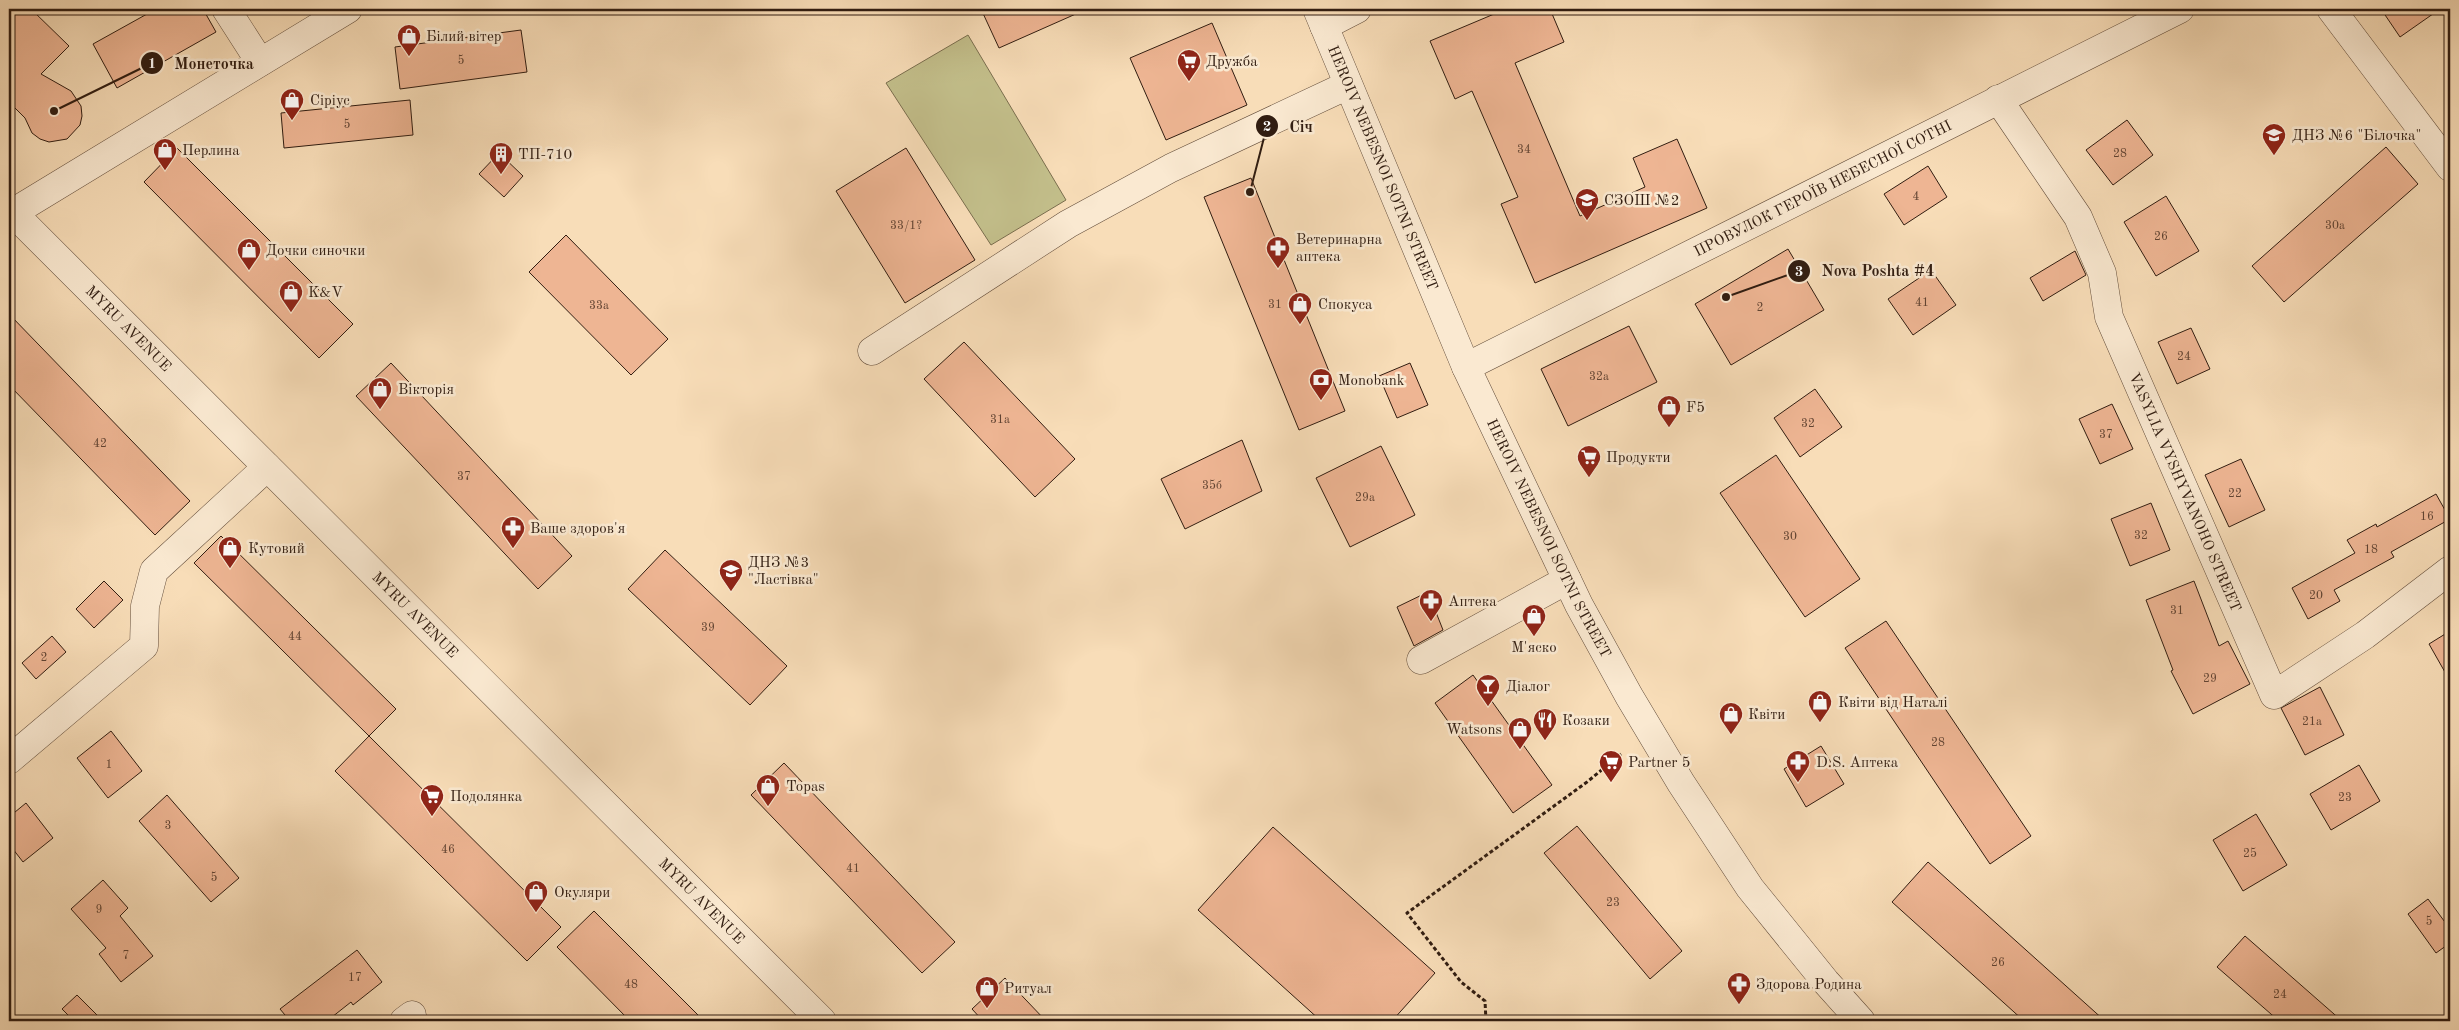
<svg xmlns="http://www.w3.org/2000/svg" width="2459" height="1030" font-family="'Old Standard TT',serif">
	<rect width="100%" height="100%" fill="#f8ddb8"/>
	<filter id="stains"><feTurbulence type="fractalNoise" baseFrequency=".004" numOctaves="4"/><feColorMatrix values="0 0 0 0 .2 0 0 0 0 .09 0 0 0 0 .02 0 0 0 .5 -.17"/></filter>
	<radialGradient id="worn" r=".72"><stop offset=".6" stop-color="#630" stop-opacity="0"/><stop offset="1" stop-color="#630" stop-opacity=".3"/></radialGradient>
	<path fill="#c3bf8b" stroke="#7a6e4e" d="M968,35L1066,200L991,245L886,83Z"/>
	<path fill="#eeb593" stroke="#311d11" d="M9,9H31L69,46L41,74L71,91L81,106L82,116L80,125L67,139L49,142L40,139L32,133L25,118L9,102Z
		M156,9H203L216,32L117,88L93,44Z
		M981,9H1087L999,48Z
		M1506,9H1550L1564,42L1515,63L1580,216L1645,187L1633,158L1677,139L1707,208L1535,283L1501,204L1518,197L1472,91L1455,99L1430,41Z
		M2381,9H2440L2400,37Z
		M1212,23L1247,105L1166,140L1130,58Z
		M521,30L527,72L400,89L395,47Z
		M410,100L413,135L284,148L281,113Z
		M2127,120L2153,155L2113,185L2086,150Z
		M2386,147L2418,184L2284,302L2252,266Z
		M177,148L353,324L319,358L144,182Z
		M906,148L975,260L905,303L836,191Z
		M499,153L523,176L504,197L479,174Z
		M1928,166L1947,197L1904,225L1884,194Z
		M1251,178L1345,411L1299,430L1204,197Z
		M2166,196L2199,251L2156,276L2124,222Z
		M566,235L668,339L631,375L529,272Z
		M1788,249L1824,310L1731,365L1695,304Z
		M2075,251L2086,275L2043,301L2030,278Z
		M1931,270L1956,305L1913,335L1888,299Z
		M9,314L190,501L155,535L9,385Z
		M1629,326L1657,382L1568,426L1541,369Z
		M2191,328L2210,369L2177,384L2158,342Z
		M964,342L1075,459L1035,497L924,379Z
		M391,363L572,556L538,589L356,396Z
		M1410,363L1428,405L1397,418L1379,376Z
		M1815,389L1842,427L1800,457L1774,418Z
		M2112,404L2133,449L2100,464L2079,419Z
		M1242,440L1262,491L1185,529L1161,479Z
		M1381,446L1415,515L1350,547L1316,478Z
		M1776,455L1860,579L1805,617L1720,493Z
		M2241,459L2265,510L2229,527L2205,475Z
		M2436,494L2450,519L2391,552L2394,557L2334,590L2340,601L2308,619L2292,588L2355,553L2347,540L2376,524L2377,527Z
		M2151,503L2170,550L2130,566L2111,519Z
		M221,536L396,709L369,736L194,563Z
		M665,550L787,666L750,705L628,589Z
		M104,581L123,600L94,628L76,609Z
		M2194,581L2219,646L2228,641L2250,684L2193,714L2171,671L2173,670L2146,600Z
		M1428,592L1443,630L1414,646L1397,607Z
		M1886,621L2031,836L1990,864L1845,648Z
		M2450,631V681L2429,644Z
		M52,636L66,652L36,679L22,663Z
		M1473,675L1552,785L1513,813L1435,703Z
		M2320,687L2344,735L2305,755L2281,708Z
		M111,731L142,771L108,798L77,758Z
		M369,736L561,927L527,961L335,771Z
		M1821,746L1844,784L1806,807L1784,769Z
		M784,763L955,942L922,973L751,795Z
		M2359,765L2380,801L2331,830L2310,794Z
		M167,795L239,878L211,902L139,821Z
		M26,803L53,838L23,862L9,844V817Z
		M2256,814L2287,865L2243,891L2213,840Z
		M1577,826L1682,951L1650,979L1544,853Z
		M1273,827L1435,973L1392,1021H1321L1198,910Z
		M1928,862L2105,1021H2024L1892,902Z
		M103,880L128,908L120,916L153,956L121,982L99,954L106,948L71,909Z
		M2428,899L2450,929V943L2436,953L2408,914Z
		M594,911L704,1021H630L557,947Z
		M2245,936L2342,1021H2279L2217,967Z
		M357,950L382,982L353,1005L351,1002L327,1021H290L280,1009Z
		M1005,978L1046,1021H983L972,1009Z
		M77,995L103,1021H74L62,1009Z"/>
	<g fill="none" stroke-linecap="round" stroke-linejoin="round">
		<g stroke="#634d3b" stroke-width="29">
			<g id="minor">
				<path d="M226,9L260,62"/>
				<path id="s1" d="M1317,9L1466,367L1579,605L1629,696L1681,783L1750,888L1826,982L1861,1021"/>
				<path d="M2331,9L2450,167"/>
				<path d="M1324,26L1357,9"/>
				<path id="s2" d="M1998,99L2078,217L2102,273L2109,317L2274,695L2365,635L2450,570"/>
				<path id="s3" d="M9,209L822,1021"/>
				<path d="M9,215L348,9"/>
				<path d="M872,351L1068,224L1171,168L1348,85"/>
				<path id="s4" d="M1466,367L2180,9"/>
				<path d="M1421,660L1567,580"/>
				<path d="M9,760L144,646L145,606L154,571L267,467"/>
				<path d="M404,1021L412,1015"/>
			</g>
		</g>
		<path stroke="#311d11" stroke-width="3" stroke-dasharray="4 2.5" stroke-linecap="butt" d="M1486,1021L1485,1001L1461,982L1407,913L1587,782L1621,754"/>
		<use href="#minor" stroke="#fae9d1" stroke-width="28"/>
	</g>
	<defs>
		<g id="shop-pin" transform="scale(1.25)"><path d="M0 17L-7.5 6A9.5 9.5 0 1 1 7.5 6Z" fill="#8f2418" stroke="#fae9d1"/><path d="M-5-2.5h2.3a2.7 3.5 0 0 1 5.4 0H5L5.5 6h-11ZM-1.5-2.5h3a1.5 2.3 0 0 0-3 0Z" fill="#fff"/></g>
		<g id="supermarket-pin" transform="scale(1.25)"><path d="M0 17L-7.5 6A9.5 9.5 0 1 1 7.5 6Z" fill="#8f2418" stroke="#fae9d1"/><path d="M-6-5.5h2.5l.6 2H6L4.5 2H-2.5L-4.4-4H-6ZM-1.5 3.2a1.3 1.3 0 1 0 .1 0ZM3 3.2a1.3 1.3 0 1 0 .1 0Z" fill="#fff"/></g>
		<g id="school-pin" transform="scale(1.25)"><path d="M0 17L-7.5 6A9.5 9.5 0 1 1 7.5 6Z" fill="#8f2418" stroke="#fae9d1"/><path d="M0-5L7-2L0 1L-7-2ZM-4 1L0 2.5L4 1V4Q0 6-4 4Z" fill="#fff"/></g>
		<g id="building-pin" transform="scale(1.25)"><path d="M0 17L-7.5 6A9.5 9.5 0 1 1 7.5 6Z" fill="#8f2418" stroke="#fae9d1"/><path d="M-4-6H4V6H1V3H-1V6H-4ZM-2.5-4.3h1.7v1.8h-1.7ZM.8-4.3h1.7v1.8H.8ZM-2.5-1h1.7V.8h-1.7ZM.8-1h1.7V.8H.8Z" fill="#fff"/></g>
		<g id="pharmacy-pin" transform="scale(1.25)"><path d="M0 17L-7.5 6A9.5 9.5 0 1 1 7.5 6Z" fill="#8f2418" stroke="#fae9d1"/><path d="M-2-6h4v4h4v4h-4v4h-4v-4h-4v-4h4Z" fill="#fff"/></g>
		<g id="bank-pin" transform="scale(1.25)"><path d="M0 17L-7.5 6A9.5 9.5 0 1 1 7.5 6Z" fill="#8f2418" stroke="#fae9d1"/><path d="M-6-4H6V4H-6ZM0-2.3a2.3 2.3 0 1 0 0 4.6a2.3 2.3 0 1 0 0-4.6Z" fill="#fff"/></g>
		<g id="bar-pin" transform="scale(1.25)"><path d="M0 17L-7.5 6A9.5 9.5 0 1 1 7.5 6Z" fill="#8f2418" stroke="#fae9d1"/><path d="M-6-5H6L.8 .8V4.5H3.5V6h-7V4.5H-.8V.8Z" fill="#fff"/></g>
		<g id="restaurant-pin" transform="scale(1.25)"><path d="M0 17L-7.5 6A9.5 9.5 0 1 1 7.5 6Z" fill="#8f2418" stroke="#fae9d1"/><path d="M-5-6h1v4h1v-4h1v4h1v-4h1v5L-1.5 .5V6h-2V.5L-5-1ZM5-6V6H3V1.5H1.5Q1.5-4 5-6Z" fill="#fff"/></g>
	</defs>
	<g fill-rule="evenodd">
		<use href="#shop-pin" x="409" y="36"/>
		<use href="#supermarket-pin" x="1189" y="61"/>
		<use href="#shop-pin" x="292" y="100"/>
		<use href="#school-pin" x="2274" y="135"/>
		<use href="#shop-pin" x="165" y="150"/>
		<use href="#building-pin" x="501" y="154"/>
		<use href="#school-pin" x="1587" y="200"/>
		<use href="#pharmacy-pin" x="1278" y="248"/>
		<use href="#shop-pin" x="249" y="250"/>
		<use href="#shop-pin" x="291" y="292"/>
		<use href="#shop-pin" x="1300" y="304"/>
		<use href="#bank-pin" x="1321" y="380"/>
		<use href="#shop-pin" x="380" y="389"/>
		<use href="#shop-pin" x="1669" y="407"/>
		<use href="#supermarket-pin" x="1589" y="457"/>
		<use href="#pharmacy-pin" x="513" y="528"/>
		<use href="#shop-pin" x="230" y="548"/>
		<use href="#school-pin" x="731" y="571"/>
		<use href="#pharmacy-pin" x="1431" y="601"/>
		<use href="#shop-pin" x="1534" y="616"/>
		<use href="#bar-pin" x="1488" y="686"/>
		<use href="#shop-pin" x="1820" y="702"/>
		<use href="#shop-pin" x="1731" y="714"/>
		<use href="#restaurant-pin" x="1545" y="720"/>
		<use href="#shop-pin" x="1520" y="729"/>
		<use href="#supermarket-pin" x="1611" y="762"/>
		<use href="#pharmacy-pin" x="1798" y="762"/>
		<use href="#shop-pin" x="768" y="786"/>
		<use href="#supermarket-pin" x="432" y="796"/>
		<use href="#shop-pin" x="536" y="892"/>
		<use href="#pharmacy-pin" x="1739" y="984"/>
		<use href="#shop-pin" x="987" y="988"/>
	</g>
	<g text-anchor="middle" stroke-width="5" stroke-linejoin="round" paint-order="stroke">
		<g font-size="12" fill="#604332">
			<text x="461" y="64">5</text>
			<text x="347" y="128">5</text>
			<text x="1524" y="153">34</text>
			<text x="2120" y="157">28</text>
			<text x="1916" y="200">4</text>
			<text x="906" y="229">33/1?</text>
			<text x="2335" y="229">30а</text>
			<text x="2161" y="240">26</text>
			<text x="1922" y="306">41</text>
			<text x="1275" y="308">31</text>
			<text x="599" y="309">33а</text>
			<text x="1760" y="311">2</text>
			<text x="2184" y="360">24</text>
			<text x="1599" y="380">32а</text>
			<text x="1000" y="423">31а</text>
			<text x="1808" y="427">32</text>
			<text x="2106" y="438">37</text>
			<text x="100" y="447">42</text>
			<text x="464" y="480">37</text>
			<text x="1212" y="489">35б</text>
			<text x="2235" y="497">22</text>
			<text x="1365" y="501">29а</text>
			<text x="2427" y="520">16</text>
			<text x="2141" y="539">32</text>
			<text x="1790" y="540">30</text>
			<text x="2371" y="553">18</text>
			<text x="2316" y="599">20</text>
			<text x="2177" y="614">31</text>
			<text x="708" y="631">39</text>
			<text x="295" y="640">44</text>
			<text x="44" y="661">2</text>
			<text x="2210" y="682">29</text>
			<text x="2312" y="725">21а</text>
			<text x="1938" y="746">28</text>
			<text x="109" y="768">1</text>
			<text x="2345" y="801">23</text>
			<text x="168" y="829">3</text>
			<text x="448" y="853">46</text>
			<text x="2250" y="857">25</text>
			<text x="853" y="872">41</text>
			<text x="214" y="881">5</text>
			<text x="1613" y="906">23</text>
			<text x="99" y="913">9</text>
			<text x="2429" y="925">5</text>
			<text x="126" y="959">7</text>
			<text x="1998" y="966">26</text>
			<text x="355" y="981">17</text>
			<text x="631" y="988">48</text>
			<text x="2280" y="998">24</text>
		</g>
		<g font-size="15" fill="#311d11" stroke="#fae9d1" text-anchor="start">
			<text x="426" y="41">Білий вітер</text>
			<text x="1206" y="66">Дружба</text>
			<text x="310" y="105">Сіріус</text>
			<text x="2292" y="140">ДНЗ №6 "Білочка"</text>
			<text x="182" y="155">Перлина</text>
			<text x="518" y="159">ТП-710</text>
			<text x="1604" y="205">СЗОШ №2</text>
			<text x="1296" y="244">Ветеринарна<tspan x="1296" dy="17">аптека</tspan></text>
			<text x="266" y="255">Дочки синочки</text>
			<text x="308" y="297">K&amp;V</text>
			<text x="1318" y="309">Спокуса</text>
			<text x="1338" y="385">Monobank</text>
			<text x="398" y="394">Вікторія</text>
			<text x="1686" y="412">F5</text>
			<text x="1606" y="462">Продукти</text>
			<text x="530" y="533">Ваше здоров'я</text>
			<text x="248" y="553">Кутовий</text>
			<text x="748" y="567">ДНЗ №3<tspan x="748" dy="17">"Ластівка"</tspan></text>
			<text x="1448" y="606">Аптека</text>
			<text x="1534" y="652" text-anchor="middle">М'яско</text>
			<text x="1506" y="691">Діалог</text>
			<text x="1838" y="707">Квіти від Наталі</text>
			<text x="1748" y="719">Квіти</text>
			<text x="1562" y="725">Козаки</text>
			<text x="1502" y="734" text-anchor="end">Watsons</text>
			<text x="1628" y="767">Partner 5</text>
			<text x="1816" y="767">D.S. Аптека</text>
			<text x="786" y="791">Topas</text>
			<text x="450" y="801">Подолянка</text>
			<text x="554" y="897">Окуляри</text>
			<text x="1756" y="989">Здорова Родина</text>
			<text x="1004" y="993">Ритуал</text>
		</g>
		<g font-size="15" fill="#311d11" stroke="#fae9d1">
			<text dy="5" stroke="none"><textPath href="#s1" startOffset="172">HEROIV NEBESNOI SOTNI STREET</textPath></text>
			<text dy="5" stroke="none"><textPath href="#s4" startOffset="399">ПРОВУЛОК ГЕРОЇВ НЕБЕСНОЇ СОТНІ</textPath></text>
			<text dy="5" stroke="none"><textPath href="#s3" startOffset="169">MYRU AVENUE</textPath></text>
			<text dy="5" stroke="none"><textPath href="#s2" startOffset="439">VASYLIA VYSHYVANOHO STREET</textPath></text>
			<text dy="5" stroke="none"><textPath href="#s1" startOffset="578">HEROIV NEBESNOI SOTNI STREET</textPath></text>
			<text dy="5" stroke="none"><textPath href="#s3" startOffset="574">MYRU AVENUE</textPath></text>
			<text dy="5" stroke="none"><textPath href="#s3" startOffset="979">MYRU AVENUE</textPath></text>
		</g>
	</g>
	<path fill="none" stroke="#311d11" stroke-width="2" d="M54 111L152 63M1250 192L1267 126M1726 297L1799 271"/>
	<g fill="#311d11" stroke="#fae9d1" stroke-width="2">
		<circle cx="54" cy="111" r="5"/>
		<circle cx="1250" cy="192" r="5"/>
		<circle cx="1726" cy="297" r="5"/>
		<circle cx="152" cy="63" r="12"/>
		<circle cx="1267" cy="126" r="12"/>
		<circle cx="1799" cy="271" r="12"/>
	</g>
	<g font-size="15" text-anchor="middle" font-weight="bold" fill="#fff">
		<text x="152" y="68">1</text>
		<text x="1267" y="131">2</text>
		<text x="1799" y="276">3</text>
	</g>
	<g font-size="16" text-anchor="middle" font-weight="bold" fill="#311d11" stroke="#fae9d1" stroke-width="5" stroke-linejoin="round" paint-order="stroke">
		<text x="214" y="69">Монеточка</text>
		<text x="1301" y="132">Січ</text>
		<text x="1878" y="276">Nova Poshta #4</text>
	</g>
	<rect width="2459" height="1030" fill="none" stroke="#f8ddb8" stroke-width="30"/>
	<rect x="10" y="10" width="2439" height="1010" fill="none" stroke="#311d11" stroke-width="2.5"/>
	<rect x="15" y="15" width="2429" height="1000" fill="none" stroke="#311d11"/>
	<rect width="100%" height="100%" filter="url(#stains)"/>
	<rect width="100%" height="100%" fill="url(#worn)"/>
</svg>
